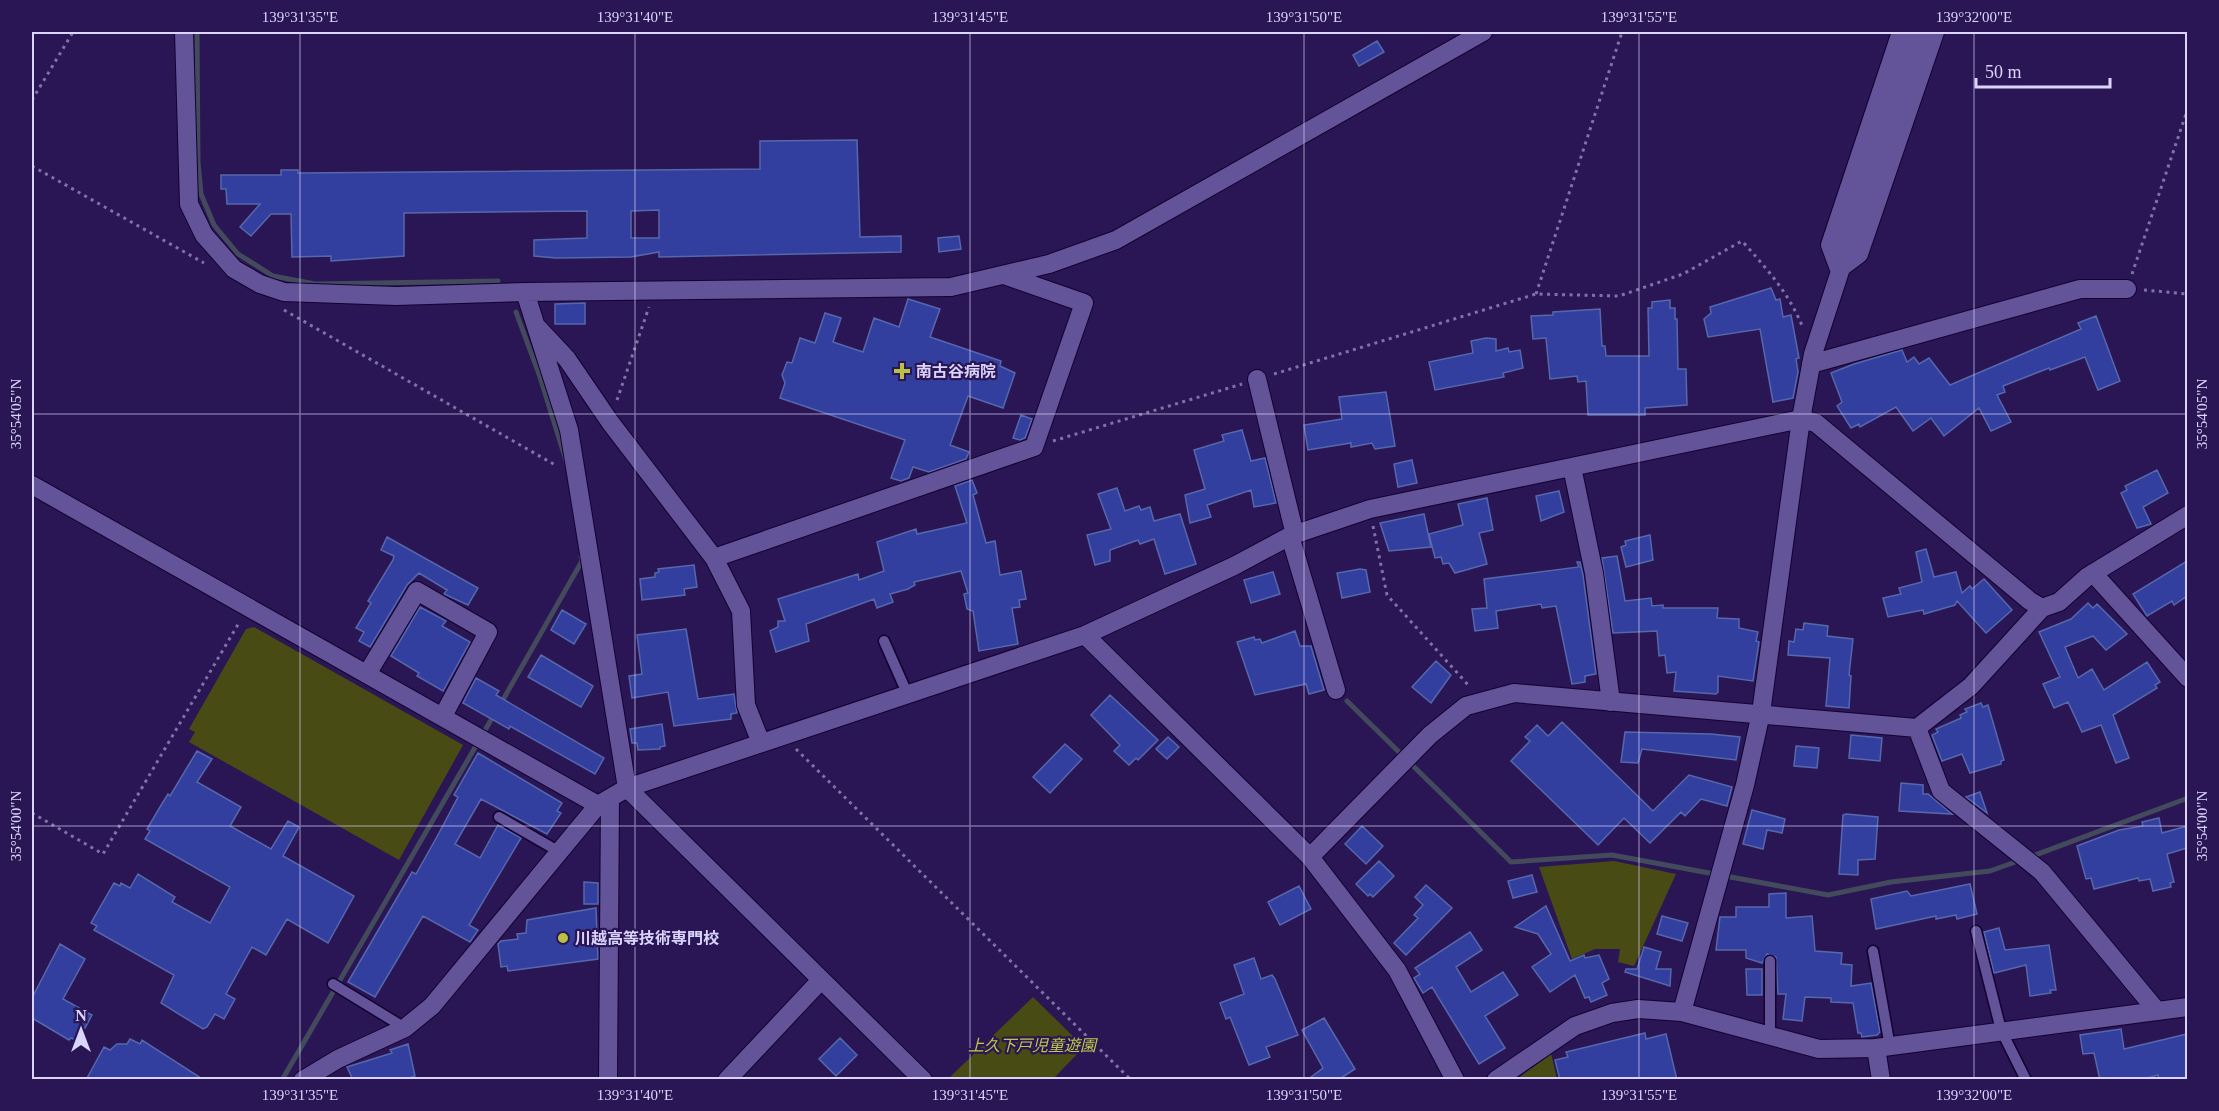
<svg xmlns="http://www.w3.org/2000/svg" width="2219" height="1111" font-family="'Times New Roman','Noto Sans JP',serif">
	<rect width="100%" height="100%" fill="#2a1655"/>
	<path fill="#484b13" d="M254,627L463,745L399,860L189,742L195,732L189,729L246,629Z
		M1614,861L1676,874L1634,966L1618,962L1620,949H1595L1572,959L1539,867Z
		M1033,997L1084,1047L1053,1079H948Z
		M1551,1053L1557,1079H1517L1551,1054Z"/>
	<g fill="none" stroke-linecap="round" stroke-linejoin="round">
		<path stroke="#424a5c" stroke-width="5" d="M197,32L198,162L201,194L214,225L238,254L273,276L315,284L498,281
			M516,312L540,377L568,467
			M1347,701L1511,862L1612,855L1828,895L1891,882L1990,871L2021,860
			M500,705L582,561L581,556
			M2030,857L2188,798
			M282,1080L495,713"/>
	</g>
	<path fill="#323f9f" stroke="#5767ab" stroke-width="1.5" fill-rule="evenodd" d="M1377,41L1384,52L1359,66L1353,55Z
		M857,140L860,237L901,236V252L659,257V252L631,257L556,258L534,256V240L587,238V211L404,213V256L331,261V256L292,257L291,214H271L251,236L240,227L260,204H227L226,189H221V175H281V170H298V173L760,169V141ZM659,210V238H631V211Z
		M959,236L961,249L939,252L938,238Z
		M1771,288L1776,300L1780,299L1783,317L1791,315L1799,358L1796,359L1798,372L1793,398L1773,402L1760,329L1708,337L1704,319L1711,313L1710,307Z
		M908,299L940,309L930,337L1001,361L1000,366L1015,373L1003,408L968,396L950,445L969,452L966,459L929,472L913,467L909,478L901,481L891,478L905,440L780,398L785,383L782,375L787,362L792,363L800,338L815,343L825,313L841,318L833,342L863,352L874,318L899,327Z
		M1670,300V308H1675V319H1677L1678,369H1686L1687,405L1645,408V415H1588L1586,381L1578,382L1577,376L1550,379L1546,338L1533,339L1531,316L1553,315V312L1600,309L1602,346H1605L1606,356H1649L1648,308H1652V302Z
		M585,303V324H555V304Z
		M2096,316L2120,381L2098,390L2085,357L2050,370L2049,368L2003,386L2005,392L1997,395L2011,422L1991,431L1979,408L1944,436L1931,418L1913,431L1896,407L1860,427L1859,424L1851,428L1837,406L1842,402L1831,373L1854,364L1902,350L1907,362L1914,357L1919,364L1929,358L1950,385L2081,329L2078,323Z
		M1486,338L1496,339V351L1508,348L1509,352L1520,350L1523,368L1503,373L1504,377L1435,390L1429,362L1473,353L1471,341Z
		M1386,392L1395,446L1375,449L1372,443L1351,447V443L1308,450L1304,425L1342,419L1339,397Z
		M1021,415L1032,419L1025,438L1020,440L1013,438Z
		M1242,430L1251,461L1265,458L1276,503L1254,507L1251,490L1207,505L1211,517L1190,523L1185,495L1205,489L1194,450L1224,441L1222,435Z
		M1412,460L1417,483L1398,487L1394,464Z
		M2157,470L2168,493L2143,507L2151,524L2137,528L2121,493L2127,490L2125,486Z
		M972,480L977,493L973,495L986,543L995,541L1000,575L1021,571L1026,599L1019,600L1020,607L1012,608L1018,644L979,651L973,611L967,609L964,594L968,593L961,571L914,582L915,585L908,589L890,594L893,602L877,608L874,599L806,624L809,641L776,652L770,631L778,627V621H785L778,599L858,574L859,580L884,571L877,542L916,529L917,534L967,523L955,486Z
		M1117,488L1125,511L1139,506L1141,510L1150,507L1154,521L1180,514L1196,564L1165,574L1154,539L1140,544L1138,540L1110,550V561L1095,565L1087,535L1111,529L1098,494Z
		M1559,491L1564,512L1541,521L1536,496Z
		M1487,498L1493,530L1479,533L1487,564L1455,573L1449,563L1443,564L1441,557L1435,558L1429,534L1463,525L1458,504Z
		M1424,514L1431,547L1389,551L1380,523Z
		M1650,535L1653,560L1626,567L1621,547L1626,545L1625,541Z
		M387,537L478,588L468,605L444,594L447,590L419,573L407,585L370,647L359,641L364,632L356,628L371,603L368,601L393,560L394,556L381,550Z
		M1926,549L1934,577L1956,572L1962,593L1970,586L1972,589L1984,579L2012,610L1986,633L1957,601L1955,605L1924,614L1923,610L1888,617L1883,598L1901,594L1899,588L1922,582L1916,552Z
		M1617,556L1625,601L1651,598L1652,606L1663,605V608H1718L1717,618L1739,619V628L1758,632L1756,641L1759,642L1753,681L1718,676V692L1716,694L1674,691L1676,672L1667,673L1665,655L1659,656L1657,631L1613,633L1602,558Z
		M2187,561V596L2174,605L2172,601L2147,616L2133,594Z
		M1577,562H1580L1583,575L1596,674L1585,676V682L1572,684L1556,606L1542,608L1541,604L1496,611L1498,628L1475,631L1472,609L1487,608L1484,579L1579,567Z
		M694,565L697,587L684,589L685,595L642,600L640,579L655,577V573L659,572L658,569Z
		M1360,569L1366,570L1370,592L1342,598L1337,573Z
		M1273,572L1280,594L1251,603L1244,580Z
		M2088,603L2093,608L2097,604L2127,634L2106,650L2093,636L2065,647L2078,678L2092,669L2104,690L2147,662L2160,682L2155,685L2157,688L2113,715L2129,758L2116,763L2101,725L2082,732L2068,702L2054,708L2043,684L2060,677L2039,632L2071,619Z
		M420,607L446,621L442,626L470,642L443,691L417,676L419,673L391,656Z
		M562,610L586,624L574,644L551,630Z
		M1804,623L1828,626L1827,636L1853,639L1849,675L1851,676L1849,708L1826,706L1830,658L1788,655L1789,641L1794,642L1796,629L1803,630Z
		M686,629L698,699L734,694L737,713L731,714V719L674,726L668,692L632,698L629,676L642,674L637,635Z
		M1295,631L1300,646H1311L1324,690L1309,694L1306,684L1255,695L1237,642L1254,637L1255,640L1260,639L1262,643Z
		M541,655L593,686L581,707L528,677Z
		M1436,661L1451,675L1431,703L1412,687Z
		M476,678L499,691L496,695L604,758L595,774L510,726L509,729L463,703Z
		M1110,695L1158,740L1138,760L1136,758L1129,765L1114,751L1120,745L1091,715Z
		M1981,703L1983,707L1988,705L2004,760L2001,761V764L1970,773L1962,754L1942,761L1932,735L1938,732L1936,729L1961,718L1960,715L1967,712L1965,709Z
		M1562,722L1653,811L1689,775L1732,787L1727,806L1701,799L1685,816L1681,812L1650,843L1624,818L1598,845L1511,761L1530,741L1525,737L1537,725L1548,736Z
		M662,724L665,746L660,747V749L638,750L637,743H632L630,729Z
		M1625,732L1711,734L1740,737L1736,760L1642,749L1638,763L1621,762Z
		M1851,735L1882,738L1880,761L1849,758Z
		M1168,737L1179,747L1167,759L1156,749Z
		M1065,744L1082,759L1050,793L1033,777Z
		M1796,746L1819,748L1817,768L1794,766Z
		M197,751L212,759L197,782L241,807L230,826L271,849L288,821L299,827L283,856L354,896L328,943L287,919L266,955L252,947L226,994L235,999L224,1019L215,1014L207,1027L203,1029L161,1003L174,975L94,930L97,926L91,923L114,883L120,886L121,883L130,888L138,874L175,897L172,902L210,923L230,887L145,839L150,831L147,829L160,807L168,794L170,796Z
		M478,753L562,803L557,811L561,813L547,834L481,799L455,844L480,858L498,825L521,838L469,925L478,930L470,942L423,916L375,997L348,982L412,872L416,874L439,833L458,797L454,795Z
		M1901,783L1923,785V794H1928L1952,814L1899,811Z
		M1980,792L1987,813L1966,797Z
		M1752,810L1785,819L1782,833L1767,830L1763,849L1743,844Z
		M1846,814L1878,817L1875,859L1858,860V875L1839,874L1843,815Z
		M2159,818L2162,833L2187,826V848L2167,854L2174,882L2170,883L2171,887L2153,891L2150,879L2139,881L2138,878L2094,889L2091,878L2086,879L2077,846L2119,830L2143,826L2142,822Z
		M1362,826L1383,846L1366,864L1345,844Z
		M1379,861L1394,876L1373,897L1370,894L1368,896L1356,884Z
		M1532,875L1537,892L1513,898L1508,881Z
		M584,882L598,883V904H584Z
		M1970,884L1977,914L1957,919L1956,915L1936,919V916L1876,929L1871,899L1907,891L1911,896Z
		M1426,885L1452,908L1406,955L1394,943L1418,918L1414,915L1423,905L1415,897Z
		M1299,886L1311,909L1280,925L1268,902Z
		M1786,893V918L1812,916L1815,951L1842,953L1841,964L1852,965L1851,986L1871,983L1880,1032L1877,1035L1862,1037L1861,1033H1858L1853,1003L1831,1002V998L1805,997L1802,1021L1783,1019L1786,994H1778L1776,957L1767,954L1762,963L1746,958V950H1716L1720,917H1736V907H1769V894Z
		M1546,906L1570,961L1584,955L1585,958L1599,955L1609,979L1602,983L1607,995L1591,1002L1589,997L1585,998L1575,975L1550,992L1532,967L1551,954L1538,934L1515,927Z
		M596,908L598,959L508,971L507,966L501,967L498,944L501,941L518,939L517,934L526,933L527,920Z
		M1662,916L1688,923L1682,941L1657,934Z
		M1999,928L2005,950L2049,945L2056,990H2050L2051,993L2030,996L2026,965L1994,973L1984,932Z
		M1470,932L1482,950L1456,967L1471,992L1503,972L1518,995L1485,1016L1505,1048L1479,1064L1432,987L1423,993L1414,978L1420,974L1415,968Z
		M60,944L85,959L63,999L92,1015L78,1041L71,1038L69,1040L32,1018V998Z
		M1644,947L1661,952L1656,969H1671L1670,986L1625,972L1626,969H1637Z
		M1254,958L1261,979L1272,975L1275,979L1298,1035L1266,1047L1270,1057L1249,1065L1230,1017L1226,1019L1220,1003L1244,994L1234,965Z
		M1746,969H1762V995H1747Z
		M1324,1018L1355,1069L1338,1080H1307L1323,1068L1302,1030Z
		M2121,1029L2124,1049L2187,1034V1080H2159L2158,1075L2140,1080H2100L2094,1053L2083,1054L2080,1035Z
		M1645,1033L1646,1039L1666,1034L1677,1080H1560L1555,1060L1568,1057L1566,1052Z
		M840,1038L857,1055L836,1076L819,1059Z
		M130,1039L140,1044L142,1040L204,1080H86L104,1047L110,1050L117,1044H127Z
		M408,1044L415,1076L404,1080H353L347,1067L392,1053L390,1050Z"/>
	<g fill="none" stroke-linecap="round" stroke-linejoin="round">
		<g stroke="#130230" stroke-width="13">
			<path id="lane" d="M884,641L907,693
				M499,817L558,851
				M1976,931L2001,1030L2026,1080
				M1873,951L1890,1047
				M1770,961V1038
				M333,984L405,1028"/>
		</g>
		<g stroke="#130230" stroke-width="20">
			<path id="street" d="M1839,269L1859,254L1935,32
				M1839,269L1830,245L1901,32
				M538,328L567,359L610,422L714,558L741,611L746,705L761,743
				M1811,364L2080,289H2127
				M1257,379L1295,535
				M1572,467L1594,573L1611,702
				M1290,536L1336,690
				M714,558L1034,447L1084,303L1004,275
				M2093,573L2188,678
				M1085,635L1310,857L1397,970L1455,1080
				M367,674L417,591L488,632L443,716
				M1917,728L1941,791L2042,872L2157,1011
				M1310,857L1430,735L1466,706L1514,693L1917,728L1971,686L2042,608
				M1682,1012L1745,785L1761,713L1801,419L1813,354L1918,32
				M1876,1048L1881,1080
				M303,1080L338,1059L405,1028L432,1006L598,805L627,788L1085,635L1234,566L1290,536L1370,509L1801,419L1816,423L2030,601L2042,608L2059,602L2087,577L2188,515
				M608,1080L610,799
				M727,1080L821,980
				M923,1080L627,788L569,430L525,292L951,287L1049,264L1116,240L1483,32"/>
		</g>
		<g stroke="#130230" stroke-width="20">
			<path id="secondary" d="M184,32L189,204L204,235L234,269L260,284L284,292L396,296L525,292
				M32,485L598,805
				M1496,1080L1575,1026L1612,1013L1638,1009L1682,1012L1819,1049L1876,1048L2188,1007"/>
		</g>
		<path stroke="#8072a6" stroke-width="3" stroke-dasharray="3 4.5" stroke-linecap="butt" d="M32,100L73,32
			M32,166L204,263
			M2132,274L2188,108
			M2144,290L2188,294
			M1536,294L1622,32
			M284,310L557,466
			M1274,374L1536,294L1619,296L1683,274L1742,241C1767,269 1789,293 1803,328
			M617,400L649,307
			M1053,441L1242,384
			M1373,526L1387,595L1470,687
			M796,749L1131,1080
			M32,813L103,854L240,621"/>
		<use href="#lane" stroke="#635398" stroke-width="10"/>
		<use href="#street" stroke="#635398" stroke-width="18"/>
		<use href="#secondary" stroke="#635398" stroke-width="18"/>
	</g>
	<path fill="none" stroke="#dbd5fd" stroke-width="1.5" stroke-opacity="0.45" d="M300,32V1080M635,32V1080M970,32V1080M1304,32V1080M1639,32V1080M1974,32V1080M32,414H2188M32,826H2188"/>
	<g fill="#bac046" stroke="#2a1655" stroke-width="2">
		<path d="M899 362h6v6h6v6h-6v6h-6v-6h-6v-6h6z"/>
		<circle cx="563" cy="938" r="6"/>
	</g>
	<g text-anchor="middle" stroke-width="4.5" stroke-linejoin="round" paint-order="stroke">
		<g font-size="16" font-weight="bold" fill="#dbd5fd" stroke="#2a1655" text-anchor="start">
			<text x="916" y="377">南古谷病院</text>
			<text x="575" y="944">川越高等技術専門校</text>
		</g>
		<g font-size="16" font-style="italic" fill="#c1c848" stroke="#2a1655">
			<text x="1032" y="1051">上久下戸児童遊園</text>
		</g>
	</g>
	<rect width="2219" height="1111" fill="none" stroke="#2a1655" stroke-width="66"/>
	<g transform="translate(81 1030)" stroke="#2a1655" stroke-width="4.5" paint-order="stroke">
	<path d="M0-4.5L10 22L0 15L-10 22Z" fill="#dbd5fd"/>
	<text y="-9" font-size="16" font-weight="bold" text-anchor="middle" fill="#dbd5fd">N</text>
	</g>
	<path d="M1976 78v9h134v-9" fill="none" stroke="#dbd5fd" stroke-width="3"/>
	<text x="1985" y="78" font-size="18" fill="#dbd5fd" stroke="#2a1655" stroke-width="4.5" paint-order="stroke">50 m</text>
	<rect x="33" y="33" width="2153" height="1045" fill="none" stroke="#dbd5fd" stroke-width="2"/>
	<g font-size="15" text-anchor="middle" fill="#dbd5fd">
		<text x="300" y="22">139°31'35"E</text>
		<text x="635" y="22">139°31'40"E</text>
		<text x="970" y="22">139°31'45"E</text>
		<text x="1304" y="22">139°31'50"E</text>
		<text x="1639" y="22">139°31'55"E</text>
		<text x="1974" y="22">139°32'00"E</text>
		<text transform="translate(16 414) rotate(-90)" y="5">35°54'05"N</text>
		<text transform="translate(2202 414) rotate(-90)" y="5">35°54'05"N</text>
		<text transform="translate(16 826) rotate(-90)" y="5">35°54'00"N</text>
		<text transform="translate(2202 826) rotate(-90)" y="5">35°54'00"N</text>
		<text x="300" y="1100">139°31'35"E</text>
		<text x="635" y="1100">139°31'40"E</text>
		<text x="970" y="1100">139°31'45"E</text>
		<text x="1304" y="1100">139°31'50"E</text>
		<text x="1639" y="1100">139°31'55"E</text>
		<text x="1974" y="1100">139°32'00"E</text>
	</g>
</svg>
